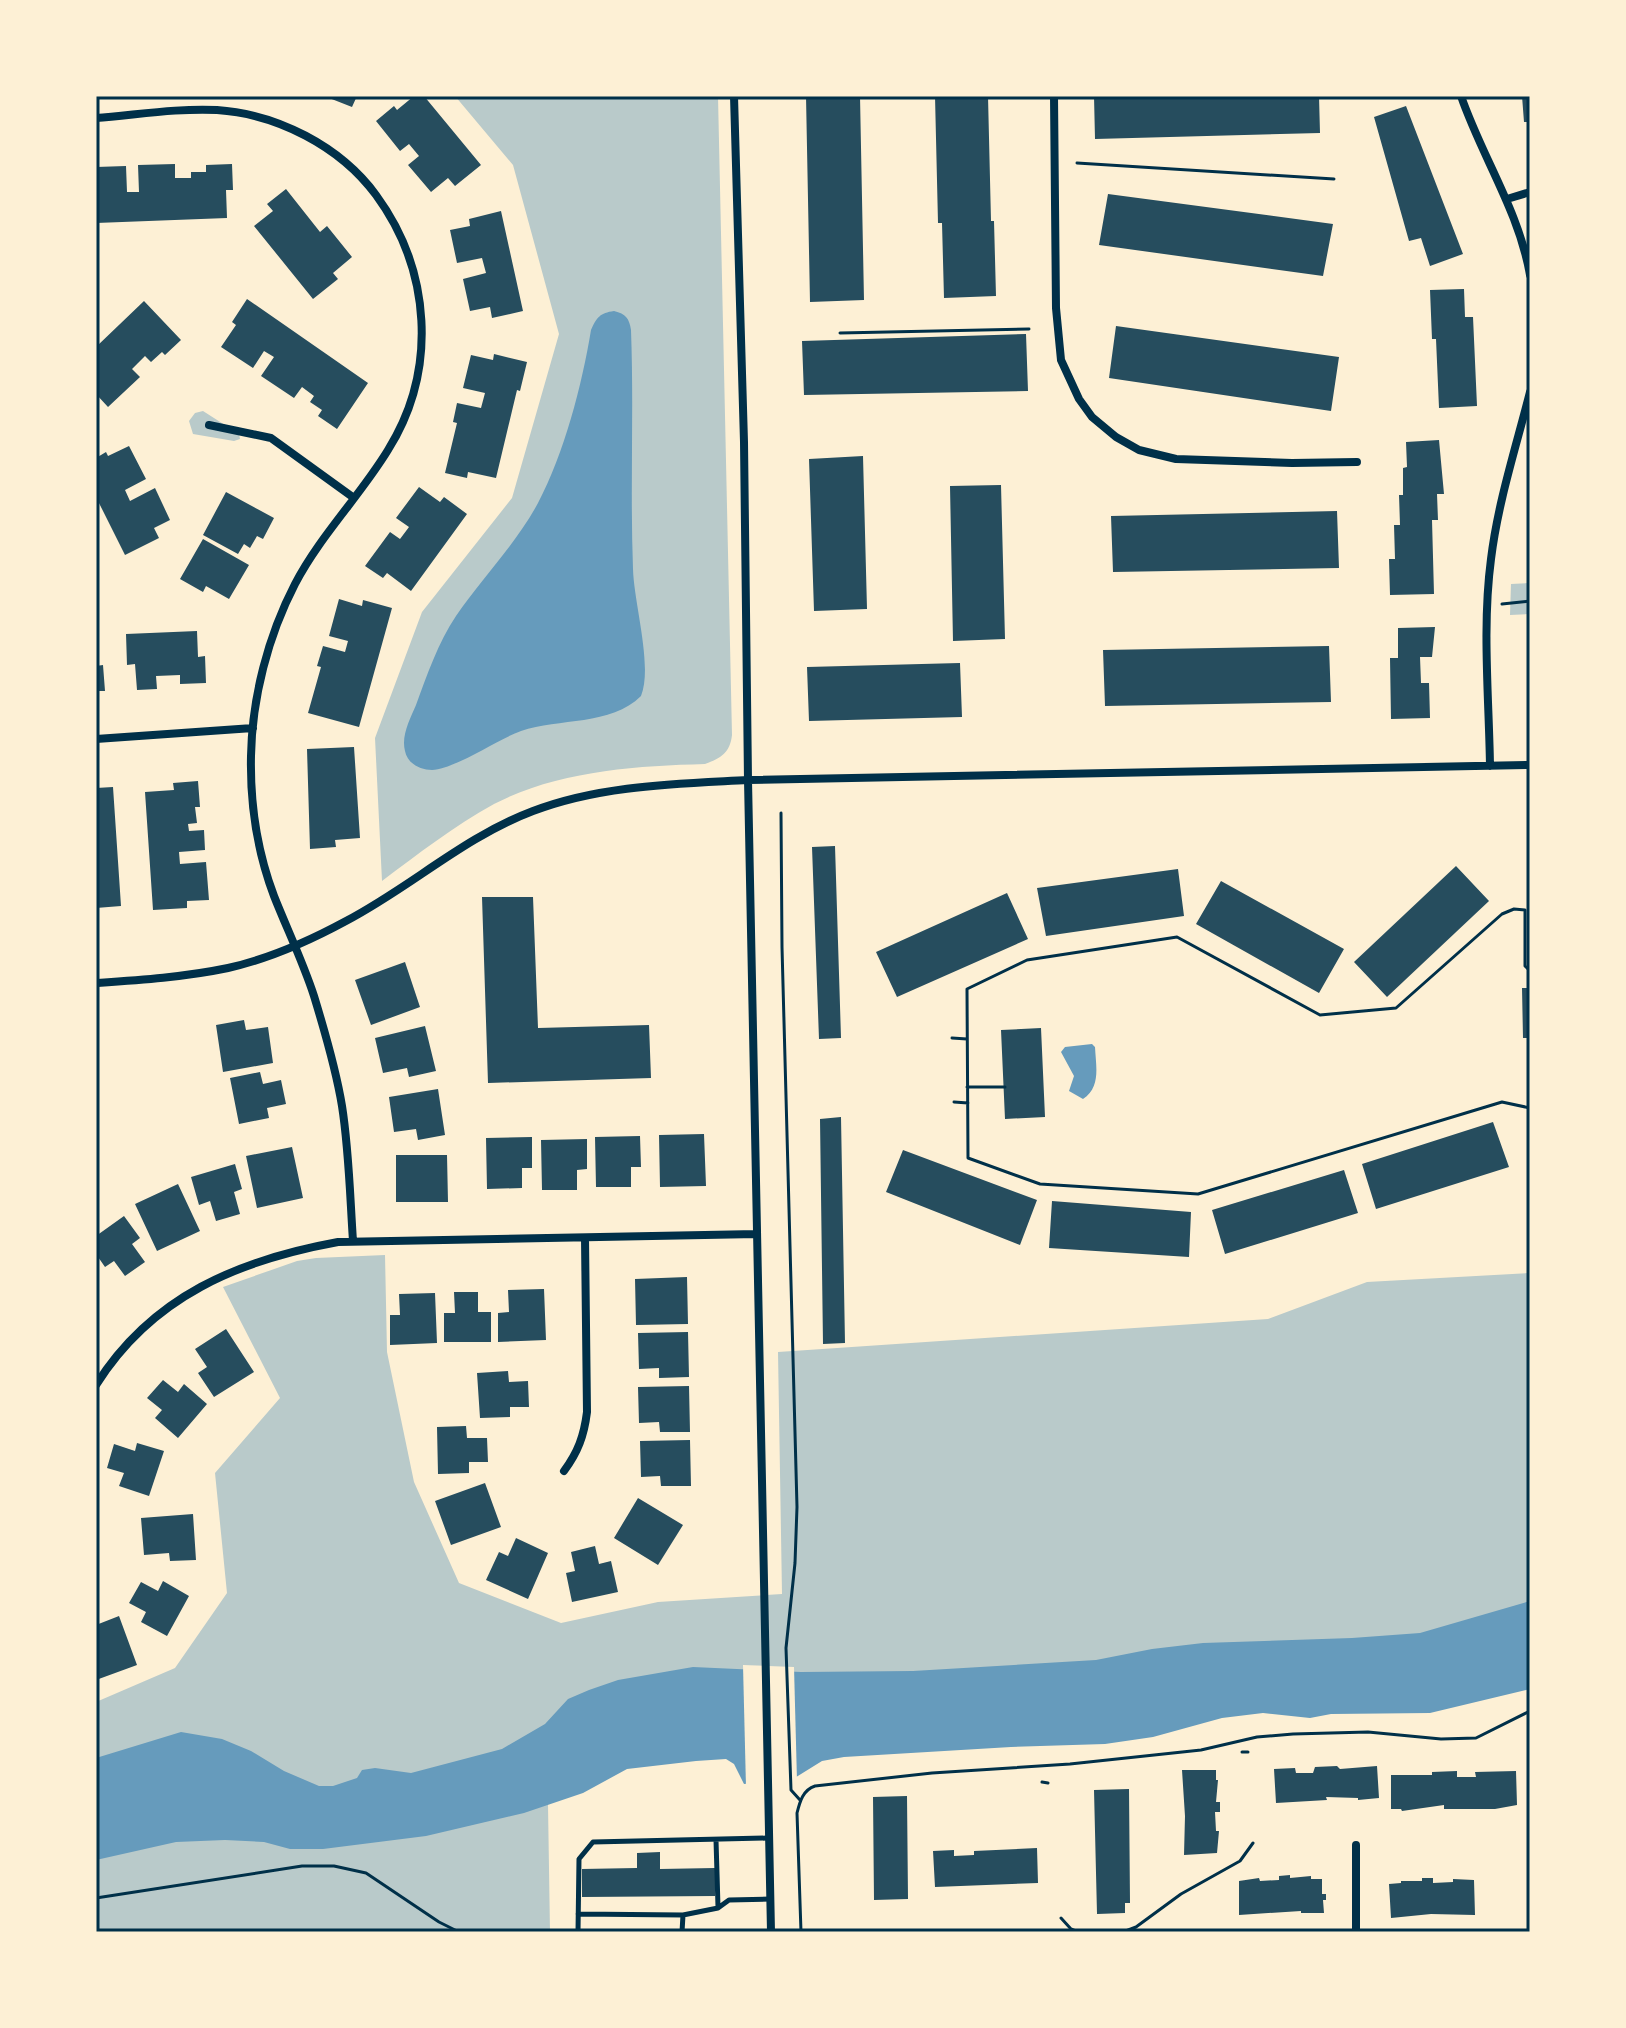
<svg xmlns="http://www.w3.org/2000/svg" width="1626" height="2028" font-family="Cabin,sans-serif">
	<rect width="100%" height="100%" fill="#fdf0d5"/>
	<path fill="#b9caca" d="M455,96H718L732,735C730,753 721,758 705,764C634,766 558,771 494,804C454,826 418,854 382,881L375,738L422,612L512,498L559,334L513,165Z
		M203,411L239,434L240,439L234,441L193,434L189,421L195,413Z
		M1530,583V614L1510,615L1511,584Z
		M385,1255L387,1352L414,1482L459,1583L561,1623L658,1602L782,1594L778,1352L1268,1319L1367,1282L1530,1273V1654L561,1743L548,1805L550,1932H96V1702L175,1668L227,1593L215,1473L280,1398L223,1287L297,1261L316,1258Z"/>
	<path fill="#669bbc" d="M614,311C626,314 629,318 631,330C634,409 630,489 633,569C634,604 653,666 641,696C611,726 559,718 521,731C496,740 455,769 432,770C420,770 407,763 405,751C401,736 410,719 416,705C427,675 438,643 456,616C482,578 516,544 538,503C564,454 582,385 591,330C597,317 600,313 614,311Z
		M1092,1044L1095,1047C1096,1067 1101,1087 1083,1099L1069,1091L1074,1076L1061,1052L1065,1047Z
		M1530,1601V1689L1430,1713L1331,1714L1310,1718L1263,1713L1222,1718L1153,1737L1105,1744L1011,1747L844,1757L822,1761L793,1779L744,1784L734,1764L726,1759L696,1761L627,1769L583,1793L524,1813L426,1836L323,1849H290L264,1842L225,1840L176,1842L96,1860V1758L181,1732L222,1739L251,1751L284,1771L319,1786H333L357,1778L362,1770L375,1768L411,1773L502,1749L545,1724L568,1699L589,1690L618,1680L693,1667L801,1672L913,1671L1096,1660L1152,1649L1203,1643L1352,1638L1420,1633Z"/>
	<path fill="#fdf0d5" d="M743,1665L794,1667L797,1781L794,1783L746,1787Z"/>
	<path fill="#264d5e" d="M324,96H357L352,107Z
		M414,96H424L481,165L455,186L448,178L431,192L408,165L419,156L409,144L400,151L376,121L394,106L397,110Z
		M806,96H860L864,300L810,302Z
		M935,96H988L991,221H994L996,296L944,298L942,223H938Z
		M1094,96H1319L1320,133L1095,139Z
		M1522,96H1530V122H1524Z
		M1406,106L1463,254L1430,266L1421,238L1409,241L1374,117Z
		M175,164V178H191V172H206V165L232,164L233,190H226L227,218L96,223V167L126,166L127,192H139L138,165Z
		M286,189L320,232L327,226L352,257L333,273L338,279L313,299L254,226L273,211L267,204Z
		M1108,194L1333,224L1323,276L1099,245Z
		M501,211L523,311L492,318L490,307L470,311L463,279L486,273L482,258L457,263L450,230L470,226L469,219Z
		M1464,289L1465,317H1473L1477,406L1439,408L1436,339H1432L1430,290Z
		M247,299L368,383L337,429L318,416L322,410L310,402L314,396L302,387L294,398L261,376L274,357L264,351L253,368L221,347L236,325L232,322Z
		M144,301L181,340L165,355L162,352L151,362L145,356L132,369L140,377L108,407L96,394V347Z
		M1116,326L1339,357L1331,411L1109,378Z
		M1026,334L1028,391L804,395L802,341Z
		M494,354L527,362L520,391L517,390L496,478L468,472L467,478L445,473L457,423L453,422L457,403L481,408L485,393L463,388L471,355L493,360Z
		M1439,440L1444,494H1437L1438,520H1432L1434,594L1390,595L1389,559H1395L1394,525H1400L1399,495H1403V468L1407,467L1406,442Z
		M129,446L146,479L125,490L130,501L155,488L170,520L154,528L159,538L125,555L96,497V458L106,452L108,456Z
		M863,456L867,609L814,611L809,459Z
		M1001,485L1005,639L953,641L950,486Z
		M419,487L440,502L444,497L467,514L411,591L387,573L383,578L365,566L390,532L400,539L409,527L396,518Z
		M226,492L274,518L263,539L257,536L250,548L244,544L238,554L203,535Z
		M1337,511L1339,568L1113,572L1111,516Z
		M203,539L249,565L229,599L206,586L203,592L180,579Z
		M339,599L362,606L363,600L392,608L359,727L308,713L321,667L317,666L323,646L345,652L348,641L329,636Z
		M1435,627L1432,657H1420L1421,683H1429L1430,718L1391,719L1390,658H1398V628Z
		M197,631L198,657L205,656L206,683L180,684V675L156,676L157,689L137,690L135,664L127,665L126,634Z
		M1329,646L1331,702L1105,706L1103,650Z
		M960,663L962,717L809,721L807,667Z
		M103,665L105,691H96V666Z
		M354,747L360,838L335,840L336,847L310,849L307,749Z
		M198,781L200,807H195L197,823L188,824L189,831L204,830L205,850L179,852L180,864L206,862L209,900L187,901V908L153,910L145,792L174,790L173,783Z
		M113,787L121,906L96,908V788Z
		M835,846L841,1038L819,1039L812,847Z
		M1456,866L1489,901L1387,997L1354,962Z
		M1178,869L1184,916L1046,936L1037,888Z
		M1221,881L1344,949L1319,993L1196,924Z
		M1007,893L1028,939L897,997L876,952Z
		M482,897H533L538,1028L649,1025L651,1078L488,1083Z
		M405,962L420,1007L371,1025L355,980Z
		M1522,988H1530V1038H1523Z
		M244,1020L246,1030L268,1027L273,1063L223,1072L216,1025Z
		M425,1026L436,1071L409,1077L407,1068L383,1073L375,1038Z
		M1041,1028L1045,1117L1005,1119L1001,1030Z
		M260,1072L263,1084L281,1080L286,1104L267,1108L269,1118L239,1124L230,1078Z
		M438,1089L445,1135L418,1140L416,1129L394,1132L389,1097Z
		M841,1117L845,1343L823,1344L820,1119Z
		M1493,1122L1509,1167L1376,1209L1362,1164Z
		M704,1134L706,1186L660,1187L659,1135Z
		M640,1136L641,1167H631V1187H596L595,1137Z
		M532,1137V1168H522V1188L487,1189L486,1138Z
		M587,1139V1169L577,1170V1190H542L541,1140Z
		M292,1147L303,1198L257,1208L246,1156Z
		M903,1150L1037,1200L1020,1245L886,1192Z
		M396,1155H447L448,1202H396Z
		M235,1164L242,1189L234,1192L240,1214L216,1221L210,1201L199,1205L191,1177Z
		M1344,1170L1358,1213L1225,1254L1212,1210Z
		M178,1184L200,1231L157,1251L135,1204Z
		M1052,1201L1191,1212L1189,1257L1049,1248Z
		M124,1216L140,1238L132,1244L145,1262L125,1276L114,1261L105,1267L96,1254V1236Z
		M687,1277L688,1324L636,1325L635,1279Z
		M544,1289L546,1340L498,1342V1313L509,1312L508,1290Z
		M454,1292H478V1312H491V1342H444V1313H455Z
		M435,1293L437,1343L390,1345V1315H400L399,1294Z
		M226,1329L254,1372L214,1397L198,1373L207,1367L195,1349Z
		M688,1332L689,1377L659,1378V1368L639,1369L638,1333Z
		M508,1371L509,1382L528,1381L529,1407H510V1417L480,1418L477,1373Z
		M163,1380L178,1392L184,1384L207,1404L178,1438L155,1418L162,1410L147,1398Z
		M689,1386L690,1432H660L659,1422L639,1423L638,1387Z
		M466,1426L467,1438H487L488,1462H469V1473L438,1474L437,1427Z
		M690,1440L691,1486H661L660,1476L641,1477L640,1441Z
		M137,1443L164,1451L149,1496L119,1486L124,1473L107,1468L114,1444L135,1451Z
		M485,1483L501,1527L451,1545L435,1501Z
		M638,1498L683,1525L658,1565L614,1538Z
		M193,1514L196,1560L170,1561L169,1553L144,1555L141,1518Z
		M516,1538L548,1553L528,1599L486,1580L499,1552L508,1556Z
		M595,1546L599,1564L611,1561L618,1592L572,1602L566,1573L575,1571L571,1552Z
		M163,1581L189,1596L167,1636L141,1622L146,1612L129,1603L141,1582L158,1591Z
		M119,1616L137,1665L96,1680V1625Z
		M1337,1766L1340,1769L1377,1766L1379,1798L1358,1800V1798L1326,1797L1327,1800L1276,1803L1274,1769L1295,1768L1296,1773H1313L1315,1767Z
		M1182,1770H1216V1780H1218L1216,1802H1220V1812H1215L1216,1831H1219L1217,1853L1184,1855L1185,1816Z
		M1457,1771V1777H1476L1475,1772L1516,1771L1517,1805L1495,1809H1444V1805L1402,1811L1401,1809H1391V1775H1432V1772Z
		M1129,1789L1130,1903H1125V1913L1097,1914L1094,1790Z
		M907,1796L908,1899L874,1900L873,1797Z
		M1037,1848L1038,1883L935,1887L933,1851L954,1850V1856L974,1855V1851Z
		M660,1852V1869L715,1868V1896L582,1897V1869L637,1868V1853Z
		M1290,1875V1878L1311,1876V1879H1322V1894H1326V1900H1323L1324,1913H1301V1911L1239,1915V1881L1259,1878L1260,1881L1279,1880V1876Z
		M1422,1878H1433V1883L1453,1882V1879L1474,1880L1475,1915L1431,1914L1391,1918L1389,1884L1401,1883V1881H1422Z"/>
	<g fill="none" stroke-linecap="round" stroke-linejoin="round">
		<path stroke="#003049" stroke-width="3" d="M1077,163L1334,179
			M840,333L1029,329
			M1502,604L1530,601
			M781,813L782,947L797,1507L795,1563L786,1648L791,1790L800,1800
			M1530,971L1525,966V910L1514,909L1502,914L1396,1008L1320,1015L1177,937L1027,960L967,989L968,1158L1040,1184L1198,1194L1502,1102L1530,1108
			M952,1038L967,1039
			M967,1087H1005
			M954,1102L968,1103
			M1242,1752H1248
			M1042,1782L1048,1783
			M96,1898L302,1866H334L366,1873L439,1922L459,1932
			M1061,1918L1071,1929L1078,1932
			M801,1932L797,1813C800,1801 803,1790 815,1786L932,1773L1070,1764L1201,1750L1257,1737L1293,1734L1368,1732L1441,1739L1476,1738L1530,1711
			M1123,1932L1136,1927L1181,1894L1240,1861L1253,1843"/>
		<path stroke="#003049" stroke-width="5" d="M716,1840L718,1907
			M578,1914L683,1915L718,1908L729,1900L770,1899
			M578,1932L579,1859L593,1842L768,1838
			M682,1932L683,1915"/>
		<path stroke="#003049" stroke-width="8" d="M734,96L744,442L748,780L771,1932
			M1054,96L1056,308L1061,360L1079,399L1092,417L1116,437L1139,450L1176,459L1292,463L1357,462
			M1461,96C1482,157 1519,211 1530,275
			M96,118C136,115 177,108 217,110C277,114 340,146 376,195C431,270 438,370 388,450C360,496 320,536 295,584C268,636 252,698 251,756C250,803 257,851 274,896C287,929 303,962 314,996C325,1032 336,1069 342,1106C349,1150 350,1197 353,1241
			M1507,199L1530,192
			M209,425L271,438L354,498
			M96,739L253,728
			M1490,766C1489,698 1482,627 1491,559C1498,502 1516,447 1530,392
			M96,983C140,980 185,977 228,968C268,959 311,940 346,921C411,887 464,837 533,811C601,785 676,784 748,780L1530,765
			M96,1385C152,1296 239,1260 338,1242L757,1234
			M564,1471C578,1452 584,1436 587,1412L585,1238
			M1356,1845V1932"/>
	</g>
	<rect width="1626" height="2028" fill="none" stroke="#fdf0d5" stroke-width="196"/>
	<rect x="98" y="98" width="1430" height="1832" fill="none" stroke="#003049" stroke-width="3"/>
</svg>
